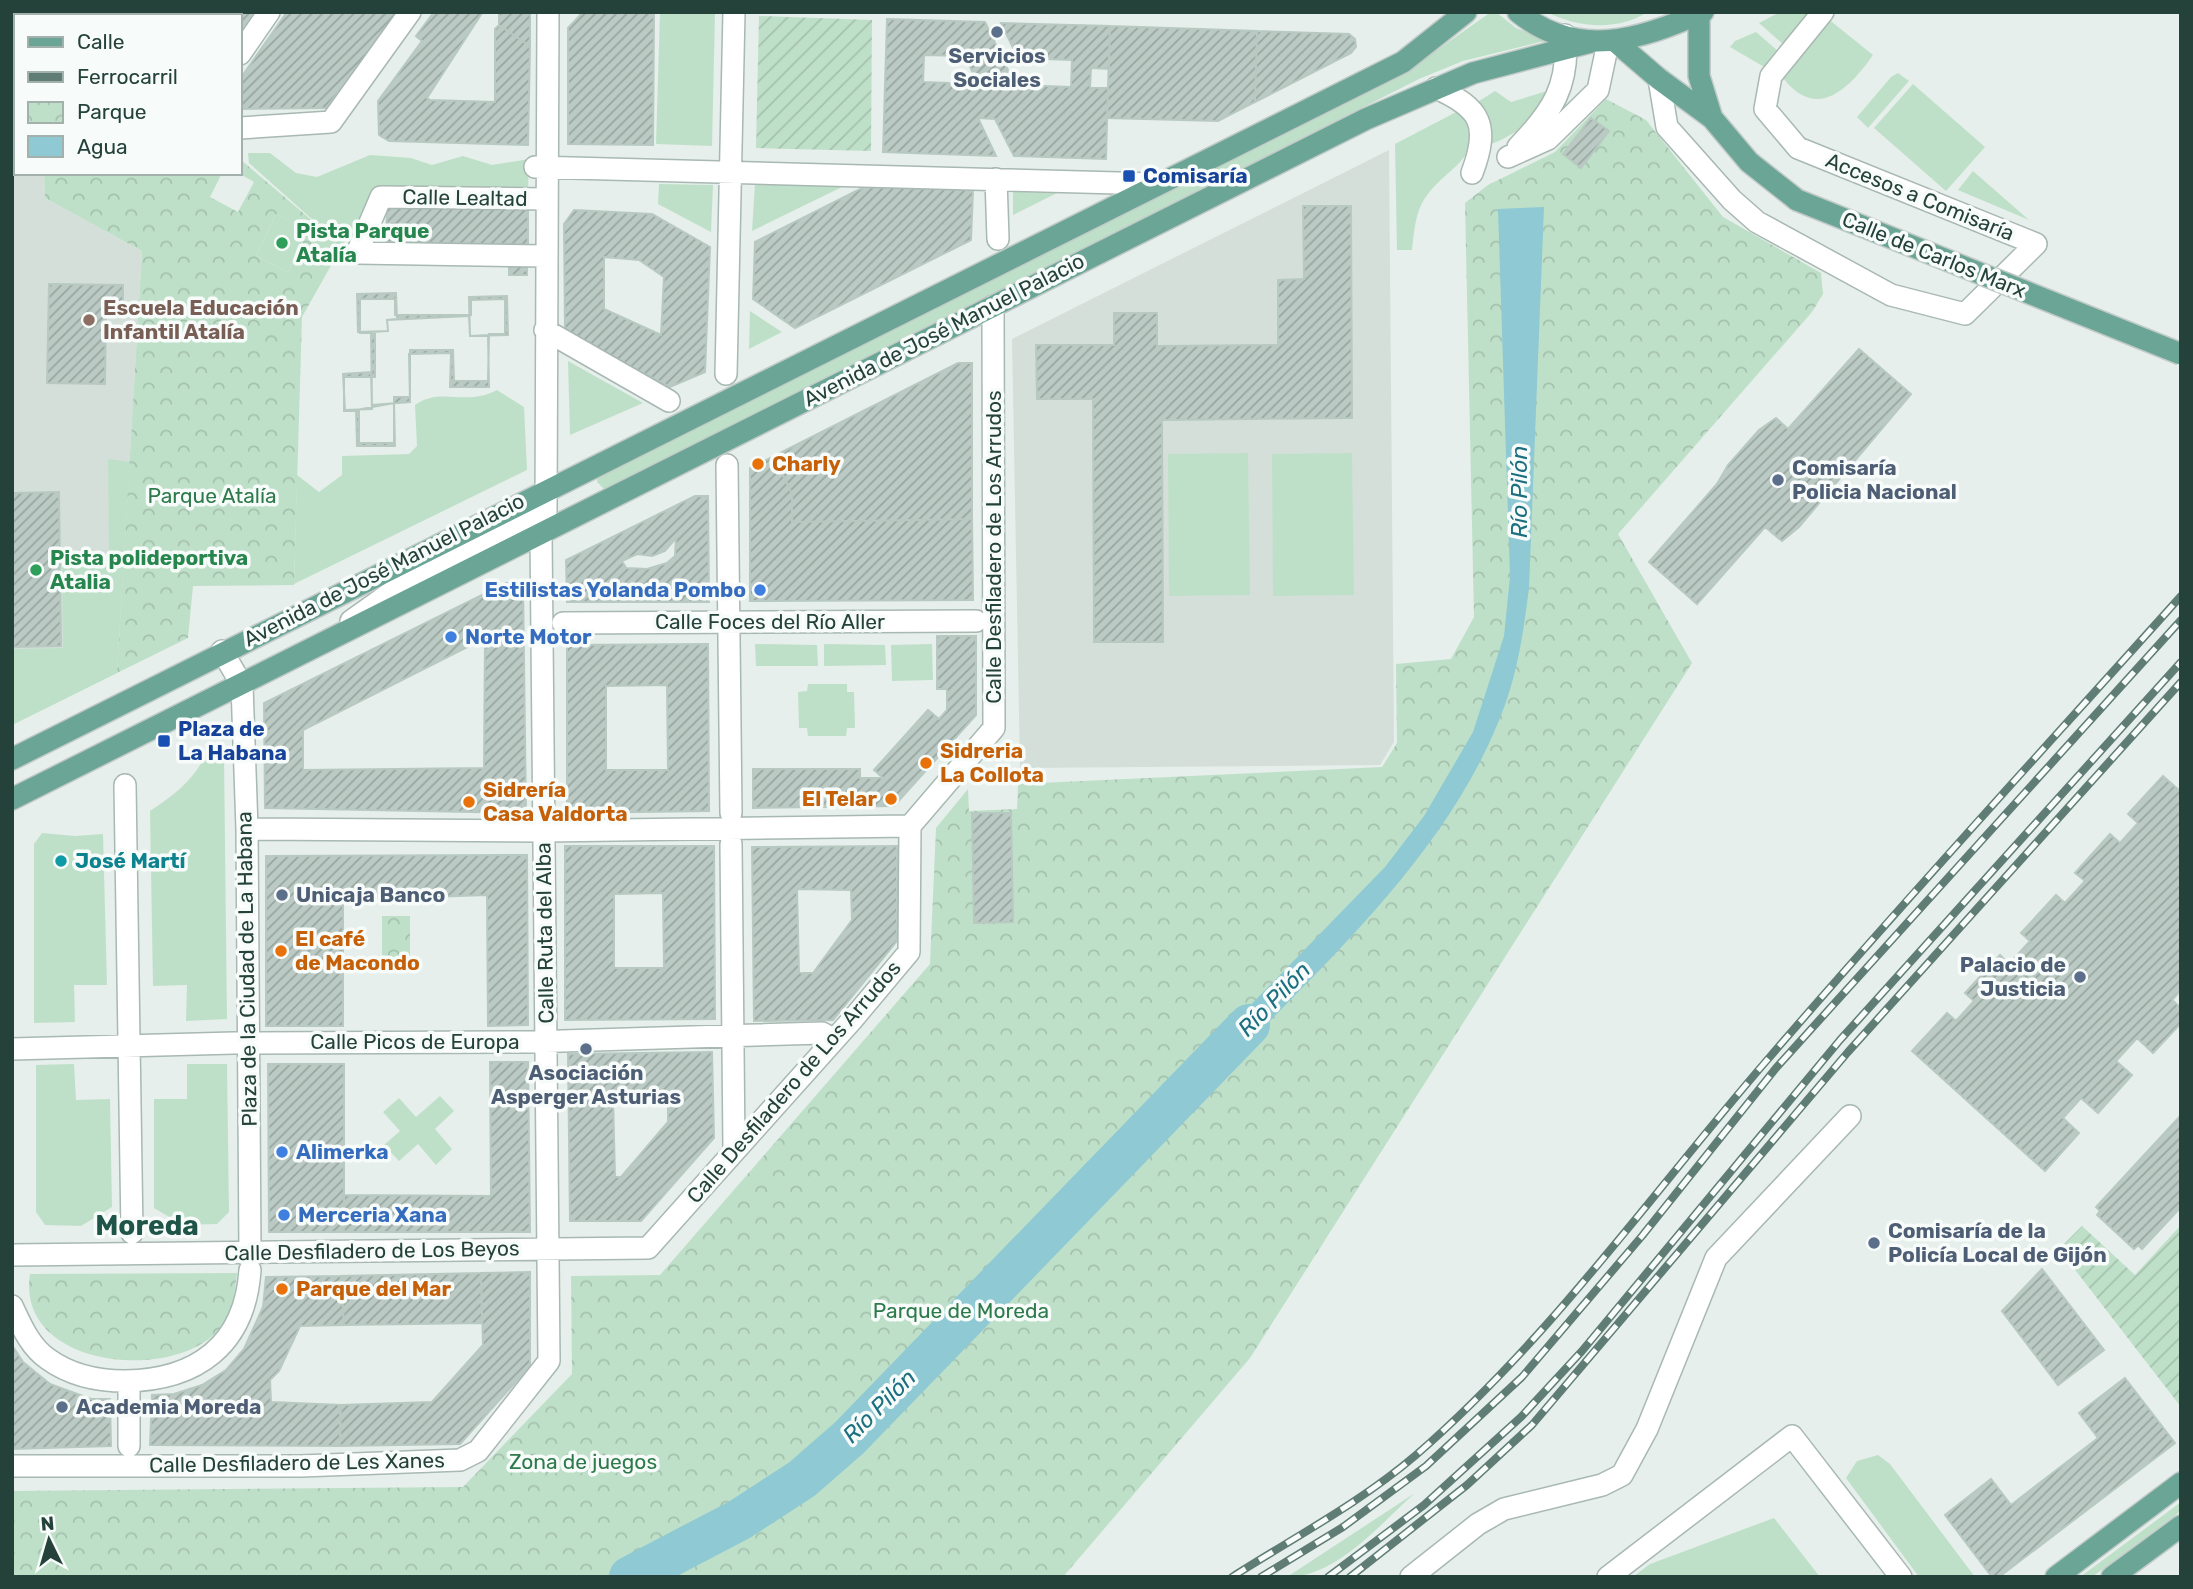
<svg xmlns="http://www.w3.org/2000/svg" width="2193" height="1589" font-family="Rubik,sans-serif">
	<defs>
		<pattern id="park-crowns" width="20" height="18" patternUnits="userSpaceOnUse" patternTransform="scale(1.75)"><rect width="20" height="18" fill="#bfe0c8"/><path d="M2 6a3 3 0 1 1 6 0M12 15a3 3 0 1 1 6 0" fill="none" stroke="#a4c1ad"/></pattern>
		<pattern id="garden-furrows" width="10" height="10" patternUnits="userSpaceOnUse" patternTransform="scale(1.75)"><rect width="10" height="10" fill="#bfe0c8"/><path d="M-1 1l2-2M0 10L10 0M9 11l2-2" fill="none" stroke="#a4c1ad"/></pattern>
		<pattern id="building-hatch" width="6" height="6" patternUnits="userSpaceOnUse" patternTransform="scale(1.75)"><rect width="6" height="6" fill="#bbcac4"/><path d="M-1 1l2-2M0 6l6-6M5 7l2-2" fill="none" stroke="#98a6a0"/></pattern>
	</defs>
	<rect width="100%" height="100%" fill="#e6efeb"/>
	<path fill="#d4dfda" d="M1389,150L1394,742L1380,765L1020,768L1012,339Z
		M12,156L16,157V173H44L45,198L142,251L117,673L12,725Z"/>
	<path fill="#bfe0c8" d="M660,12L715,13L712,146L656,144Z
		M1491,12H1496L1516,28L1548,40L1463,61L1419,79L630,479L605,490L597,482L599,474L1420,62Z
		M1547,12H1647C1619,31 1577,28 1547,12Z
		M1780,12H1810L1784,45L1759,23Z
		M1827,18L1873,55C1850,88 1817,122 1783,78Z
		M1756,32L1779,52L1766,68L1730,47L1735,41Z
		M1898,73L1909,81L1868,128L1857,117L1891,77Z
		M1913,84L1985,147L1946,191L1874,128Z
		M1495,91L1511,102L1547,91C1537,122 1516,134 1487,146L1476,103Z
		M1462,109C1489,159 1449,163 1425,198C1415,213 1414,233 1412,250H1397L1395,144Z
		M248,153H270L296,173L317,177L370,155L411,158L432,165L463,156L492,165L529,159L528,190L380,186L342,246L249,163Z
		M1973,171L2029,220L1958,190Z
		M659,184L713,185L711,232L658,204Z
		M755,184L844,186L752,231Z
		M1013,192L1057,193L1013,215Z
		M276,214L309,229L288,272L256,256Z
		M750,311L782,332L749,349Z
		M568,361L643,403L570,435Z
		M497,390L524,407L527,470L294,584L297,475L319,492L342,475V456L409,454L417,446L415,405C441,386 466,407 497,390Z
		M1248,453L1250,595L1169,596L1168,454Z
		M1352,453L1354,595L1273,596L1272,454Z
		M108,459L130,462L117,673L12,725V649L63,648L62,558L109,557Z
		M755,644L817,645L818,666H756Z
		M824,644L885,645L886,665L824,666Z
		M932,644L933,680L892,681L891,645Z
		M808,684H847V692H854L855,728H847L846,736H808L807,728H799L798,692L807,691Z
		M209,745L224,756L227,1019L186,1021L187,985L153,986L150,811C175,795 201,774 209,745Z
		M42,833L75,836L103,834L107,985H74L75,1022L34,1023V844Z
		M74,1064L76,1100L110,1099L112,1207L81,1226L45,1225L36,1212V1065Z
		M187,1064H227L229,1212L217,1224L183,1225L154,1208V1099H187Z
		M440,1096L454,1111L435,1129L452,1149L436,1165L418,1144L399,1161L384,1145L400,1131L383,1112L399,1098L416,1117Z
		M1878,1455L1890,1464L1975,1577H1919L1846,1478L1857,1461Z
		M1415,1493C1380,1524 1337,1577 1287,1577Z
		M2181,1502V1511L2092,1577H2080Z
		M1774,1518L1820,1577H1633L1650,1564Z"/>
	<path fill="url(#park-crowns)" fill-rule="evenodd" d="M1606,99L1646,120L1723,217L1821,273L1823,294L1812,312L1618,534L1692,663L1250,1358L1063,1577H12V1491L463,1487L572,1374L571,1276L660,1275L930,964L936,828L968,789L969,811L1017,809L1018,784L1382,767L1397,743L1396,664L1451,659L1474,617L1465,203L1488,185L1555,152Z
		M240,159L342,246L302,317L294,585L193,586L188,638L117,673L142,251L45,198L44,173H222L210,197L238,212L254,182L238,173ZM276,214L309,230L288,272L256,256Z
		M382,916H410V962H382Z
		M237,1273C235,1290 234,1310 223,1325C179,1385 15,1369 30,1274Z"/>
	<path fill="url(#garden-furrows)" d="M759,16L872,20L871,151L756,148Z
		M2181,1225V1407L2059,1249L2082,1226L2135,1275Z"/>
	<path fill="#8ec9d4" d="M1544,207L1529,588C1524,627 1519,665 1506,702C1453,851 1325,962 1219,1073L1201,1056L1385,867L1424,816L1473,732L1504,636L1510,577L1498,209Z"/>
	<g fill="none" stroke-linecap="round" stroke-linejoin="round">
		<path stroke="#8ec9d4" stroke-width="42" d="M630,1577L739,1520L802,1479L849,1438L1249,1025"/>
	</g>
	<path fill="url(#building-hatch)" stroke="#b8c9c2" stroke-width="2" fill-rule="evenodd" d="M32,12H87L84,16H32Z
		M129,12H165L169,16H126Z
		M222,12H259L244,33L240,28V16H226Z
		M287,12H398L326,108L240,109V79Z
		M434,12L482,13L427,98L430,100L495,102V29L499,25L530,46L528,145L389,141L379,135L378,101L422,41L416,36Z
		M499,12H530V46L499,25Z
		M583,12H654L653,145L568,144V28Z
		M887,19L985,22L1015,85L1071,87L1072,60L1018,58L1001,23L1110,26L1109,69L1091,68L1090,88H1108L1106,159L1014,156L995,119L978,118L996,156L883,152ZM924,55L965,56L978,84L923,82Z
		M1110,26L1257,31L1255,102L1218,121L1107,118Z
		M1257,31L1349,34L1355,39L1356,47L1351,53L1255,102Z
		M1591,118L1609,131L1581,168L1563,154Z
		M864,187L973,190L971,240L795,328L753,299L755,242Z
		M1303,206H1351L1352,418L1162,420L1163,642H1094L1093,399H1037L1036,345H1114V313H1157V346L1278,345V280L1304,279Z
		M387,207L528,209V245L386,242Z
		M574,210L652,214L710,247L705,372L670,387L565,333L564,224ZM604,257L639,260L664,277L661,335L604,309Z
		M509,260H527V275H509Z
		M49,284L123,285V307H106L105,384L47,383Z
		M396,293L397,319L387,320L388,331L358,332L357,294Z
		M507,296L508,335L470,336L469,297Z
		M360,299H395V315H471V300L505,299V334H489L488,381H454L453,350H410V397H394V443H359V411H344V377H375V333H360Z
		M469,316L470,336L488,335L489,387H450L451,353L409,354L410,402L372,405L371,332L388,331L387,320Z
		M1859,349L1911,394L1799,527L1782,541L1765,527L1697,604L1649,562L1717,484L1728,465L1759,430L1776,418L1788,429Z
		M958,363H972V519L792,522V494L774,456Z
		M371,372L372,409L345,410L343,374Z
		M394,403L395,446H357L356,410Z
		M774,456L792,494V522L972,519L973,600L750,601V468Z
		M59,492L61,646L12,647V493Z
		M695,496H708L709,602H567L566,560ZM676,538L675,556L667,563L647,569L626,568L622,561L637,554L652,556L665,551Z
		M506,583L523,584L526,813L265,808L264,703ZM485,638L484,768L303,770V730Z
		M937,636H976V715L894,806L753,808V769H860V778H883L874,770L928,710L939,719L947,710V689H937Z
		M708,644L709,811L567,813V645ZM667,685L668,770H606V686Z
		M2163,776L2181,792V990L2172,1000L2181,1008V1023L2153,1053L2137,1038L2116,1061L2132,1075L2098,1113L2081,1098L2063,1118L2079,1133L2045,1171L1912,1051L1947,1013L1956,1021L1974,1001L1965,993L2000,955L2009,964L2030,941L2021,933L2056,895L2065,903L2085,881L2075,873L2110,834L2120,843L2138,823L2128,814Z
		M972,813H1011L1013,922L974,923Z
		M565,846H714L715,1019L565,1020ZM663,893L664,968H614V894Z
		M897,846V941L833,1020L754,1021L752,847ZM797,889L851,890L852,920L813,973H799Z
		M527,855L528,1025L488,1026L487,895L343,900V1026H266V856Z
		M712,1052L714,1138L641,1221H570L568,1054ZM668,1097V1122L621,1177H615L613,1099Z
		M490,1062H528L530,1232H344V1195L491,1196Z
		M268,1064H344V1232H269Z
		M2181,1115V1207L2142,1249L2138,1245L2134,1249L2097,1215L2100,1211L2096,1207Z
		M2042,1269L2104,1350L2058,1385L2002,1311Z
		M530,1272V1366L460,1444L340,1446L341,1405L432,1402L483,1345L481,1273Z
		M481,1273L482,1323L344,1325L341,1276Z
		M341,1276L344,1325L300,1326L279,1371L270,1380L271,1402L340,1405V1446L150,1445L152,1395L174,1394L202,1385L226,1370L244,1349L263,1307L266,1277Z
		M12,1345L23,1362L50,1384L91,1399H110L111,1446L12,1449Z
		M2125,1378L2175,1443L1999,1577H1992L1945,1515L1991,1479L2011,1505L2098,1438L2079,1413Z"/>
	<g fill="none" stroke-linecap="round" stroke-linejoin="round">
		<g stroke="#a8b8b2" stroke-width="24">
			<path id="minor" d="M99,16L102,12
				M12,40H16
				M240,54L269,12
				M1659,79L1667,127L1732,200L1757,222L1891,295L1965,314L2036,244L1798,148L1765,109L1771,76L1823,12
				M1436,88C1481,108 1490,125 1472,173
				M12,102L16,123
				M240,128L331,122L410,12
				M1518,147C1552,112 1570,85 1565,35
				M1508,157L1548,139L1598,90L1608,43
				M535,167L1155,184
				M996,179L998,239
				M546,256L357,253L381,197L546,199
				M545,330L669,401
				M726,374L734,12
				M727,465L731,813
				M351,621L403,584L546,511L548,12
				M563,623L976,621
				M222,651L242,685L247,829L250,1252
				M125,785L132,1233
				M247,829L544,831L910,826
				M731,844L734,1149
				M12,1049L234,1043L530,1042L822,1033L833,1039
				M12,1255L648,1248L852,1020L909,952L910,826L994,728L993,306
				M12,1306C21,1325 30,1347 48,1359C70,1375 99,1381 125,1381C197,1380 245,1345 250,1270
				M129,1381V1446
				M12,1466H301L460,1460L478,1451L549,1361L541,534
				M1411,1577L1478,1524L1504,1509L1602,1485L1622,1475L1647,1429L1716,1258L1850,1116
				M1608,1577L1792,1436L1901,1577"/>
		</g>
		<g stroke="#c2cac8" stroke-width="24">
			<path id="major" d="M1518,12C1577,60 1640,40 1703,12
				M1699,12V76L1712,118
				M1616,42L1659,79L1712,118L1749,162L1797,200
				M12,759L1403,62L1466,12
				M12,799L1366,119L1473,73L1591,42
				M2056,1577L2181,1483
				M2112,1577L2181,1526"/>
		</g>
		<use href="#minor" stroke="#fff" stroke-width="21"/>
		<use href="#major" stroke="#6aa596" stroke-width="21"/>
		<g stroke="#5f7d75" stroke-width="8">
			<path id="rail" d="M1232,1577C1293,1538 1360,1503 1416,1455C1550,1339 1652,1193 1768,1059C1903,902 2043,750 2181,596
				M1261,1577L1343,1527L1426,1466L1522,1377L1642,1236L1776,1068L2181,620
				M1328,1577L1424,1505L1521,1417L1582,1351L1840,1040L2181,662
				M1350,1577L1467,1485L1532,1425L1848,1052L2181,682"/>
		</g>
		<use href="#rail" stroke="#f7fbf9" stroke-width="5" stroke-dasharray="16" stroke-linecap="butt"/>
		<g stroke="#c2cac8" stroke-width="24" stroke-linecap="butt">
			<path id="major-bridge" d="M1797,200L2181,354"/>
		</g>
		<use href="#major-bridge" stroke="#6aa596" stroke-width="21"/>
	</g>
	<g fill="#5c6f8a" stroke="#f7fbf9" stroke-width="2.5">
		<circle cx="997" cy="32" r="7"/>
		<circle cx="1778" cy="480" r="7"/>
		<circle cx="282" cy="895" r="7"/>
		<circle cx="2080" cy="977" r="7"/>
		<circle cx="586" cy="1049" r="7"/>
		<circle cx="1874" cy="1243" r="7"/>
		<circle cx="62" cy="1407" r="7"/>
	</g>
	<g fill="#1a4fb4" stroke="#f7fbf9" stroke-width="2.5">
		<rect x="1122" y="169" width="14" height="14" rx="3.5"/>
		<rect x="157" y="734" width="14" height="14" rx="3.5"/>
	</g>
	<g fill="#2e9e5b" stroke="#f7fbf9" stroke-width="2.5">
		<circle cx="282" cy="243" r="7"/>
		<circle cx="36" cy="570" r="7"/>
	</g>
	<circle fill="#8d6e63" stroke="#f7fbf9" stroke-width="2.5" cx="89" cy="320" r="7"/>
	<g fill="#e8710a" stroke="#f7fbf9" stroke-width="2.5">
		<circle cx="758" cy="464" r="7"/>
		<circle cx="926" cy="763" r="7"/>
		<circle cx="891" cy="799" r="7"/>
		<circle cx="469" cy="802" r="7"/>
		<circle cx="281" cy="951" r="7"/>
		<circle cx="282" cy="1289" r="7"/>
	</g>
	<g fill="#3f7fe0" stroke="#f7fbf9" stroke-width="2.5">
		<circle cx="760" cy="590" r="7"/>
		<circle cx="451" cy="637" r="7"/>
		<circle cx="282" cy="1152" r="7"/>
		<circle cx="284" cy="1215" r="7"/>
	</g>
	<circle fill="#0f9aa8" stroke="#f7fbf9" stroke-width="2.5" cx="61" cy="861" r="7"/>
	<g text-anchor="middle" stroke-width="7" stroke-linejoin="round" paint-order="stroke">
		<g font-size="21" font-weight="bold" fill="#4e5e75" stroke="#f7fbf9" text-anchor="start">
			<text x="997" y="63" text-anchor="middle">Servicios<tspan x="997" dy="24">Sociales</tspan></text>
			<text x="1792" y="475">Comisaría<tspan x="1792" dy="24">Policia Nacional</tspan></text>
			<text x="296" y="902">Unicaja Banco</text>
			<text x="2066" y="972" text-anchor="end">Palacio de<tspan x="2066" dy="24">Justicia</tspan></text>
			<text x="586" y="1080" text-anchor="middle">Asociación<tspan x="586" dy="24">Asperger Asturias</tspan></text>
			<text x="1888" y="1238">Comisaría de la<tspan x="1888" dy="24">Policía Local de Gijón</tspan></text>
			<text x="76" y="1414">Academia Moreda</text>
		</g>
		<g font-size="21" font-weight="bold" fill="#164399" stroke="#f7fbf9" text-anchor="start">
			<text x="1143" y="183">Comisaría</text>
			<text x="178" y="736">Plaza de<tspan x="178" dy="24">La Habana</tspan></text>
		</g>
		<g font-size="21" fill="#24423a" stroke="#f7fbf9">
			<text transform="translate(1920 197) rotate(22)" y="7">Accesos a Comisaría</text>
			<text transform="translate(465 198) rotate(1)" y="7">Calle Lealtad</text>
			<text transform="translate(1934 255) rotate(22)" y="7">Calle de Carlos Marx</text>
			<text transform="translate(944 330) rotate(-27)" y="7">Avenida de José Manuel Palacio</text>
			<text transform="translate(994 547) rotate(-90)" y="7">Calle Desfiladero de Los Arrudos</text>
			<text transform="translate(384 570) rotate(-27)" y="7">Avenida de José Manuel Palacio</text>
			<text x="770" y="629">Calle Foces del Río Aller</text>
			<text transform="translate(545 933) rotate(-91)" y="7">Calle Ruta del Alba</text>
			<text transform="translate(247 969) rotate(-91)" y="7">Plaza de la Ciudad de La Habana</text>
			<text x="415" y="1049">Calle Picos de Europa</text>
			<text transform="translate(794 1082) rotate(-49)" y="7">Calle Desfiladero de Los Arrudos</text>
			<text transform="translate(372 1251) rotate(-1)" y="7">Calle Desfiladero de Los Beyos</text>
			<text transform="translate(297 1463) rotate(-1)" y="7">Calle Desfiladero de Les Xanes</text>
		</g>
		<g font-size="21" font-weight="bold" fill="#27864d" stroke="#f7fbf9" text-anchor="start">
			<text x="296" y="238">Pista Parque<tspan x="296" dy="24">Atalía</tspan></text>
			<text x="50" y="565">Pista polideportiva<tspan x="50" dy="24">Atalia</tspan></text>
		</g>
		<g font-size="21" font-weight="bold" fill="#785e54" stroke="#f7fbf9" text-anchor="start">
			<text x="103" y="315">Escuela Educación<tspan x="103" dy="24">Infantil Atalía</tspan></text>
		</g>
		<g font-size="21" font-weight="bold" fill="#c56008" stroke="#f7fbf9" text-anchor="start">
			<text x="772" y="471">Charly</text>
			<text x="940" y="758">Sidreria<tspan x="940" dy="24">La Collota</tspan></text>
			<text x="483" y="797">Sidrería<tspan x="483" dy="24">Casa Valdorta</tspan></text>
			<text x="877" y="806" text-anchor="end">El Telar</text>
			<text x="295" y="946">El café<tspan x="295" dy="24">de Macondo</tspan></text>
			<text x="296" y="1296">Parque del Mar</text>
		</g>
		<g font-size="21" fill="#2d7a4b" stroke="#f7fbf9">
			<text x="212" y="503">Parque Atalía</text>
			<text x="961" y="1318">Parque de Moreda</text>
			<text x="583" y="1469">Zona de juegos</text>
		</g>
		<g font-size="21" font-weight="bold" fill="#366cbe" stroke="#f7fbf9" text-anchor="start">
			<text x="746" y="597" text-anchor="end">Estilistas Yolanda Pombo</text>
			<text x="465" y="644">Norte Motor</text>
			<text x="296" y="1159">Alimerka</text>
			<text x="298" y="1222">Merceria Xana</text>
		</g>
		<g font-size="21" font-weight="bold" fill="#0d838f" stroke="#f7fbf9" text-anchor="start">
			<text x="75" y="868">José Martí</text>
		</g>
		<g font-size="23" font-style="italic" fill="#1c6f80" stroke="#f7fbf9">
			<text transform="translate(1519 492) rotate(-90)" y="8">Río Pilón</text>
			<text transform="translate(1274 999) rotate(-46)" y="8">Río Pilón</text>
			<text transform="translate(879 1406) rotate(-45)" y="8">Río Pilón</text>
		</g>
		<g font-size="28" font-weight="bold" fill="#1f5548" stroke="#f7fbf9">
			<text x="147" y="1235">Moreda</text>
		</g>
	</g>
	<rect width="2193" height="1589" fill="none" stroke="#24423a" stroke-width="28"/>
	<rect x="14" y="14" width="228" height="161" fill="#f7fbf9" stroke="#a3b1ad" stroke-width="2"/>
	<rect x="28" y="37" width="35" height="10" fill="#6aa596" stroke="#a3b1ad" stroke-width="2"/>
	<text x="77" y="49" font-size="21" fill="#24423a">Calle</text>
	<rect x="28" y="72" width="35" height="10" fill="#5f7d75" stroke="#a3b1ad" stroke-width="2"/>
	<text x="77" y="84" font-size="21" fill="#24423a">Ferrocarril</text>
	<rect x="28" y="102" width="35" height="21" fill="url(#park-crowns)" stroke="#a3b1ad" stroke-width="2"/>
	<text x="77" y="119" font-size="21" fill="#24423a">Parque</text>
	<rect x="28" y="136" width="35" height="21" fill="#8ec9d4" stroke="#a3b1ad" stroke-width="2"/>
	<text x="77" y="154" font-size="21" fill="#24423a">Agua</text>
	<g transform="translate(49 1540) rotate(355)" stroke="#f7fbf9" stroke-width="5" paint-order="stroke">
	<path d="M0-5L12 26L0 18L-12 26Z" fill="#24423a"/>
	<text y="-10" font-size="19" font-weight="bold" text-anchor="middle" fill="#24423a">N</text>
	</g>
</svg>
